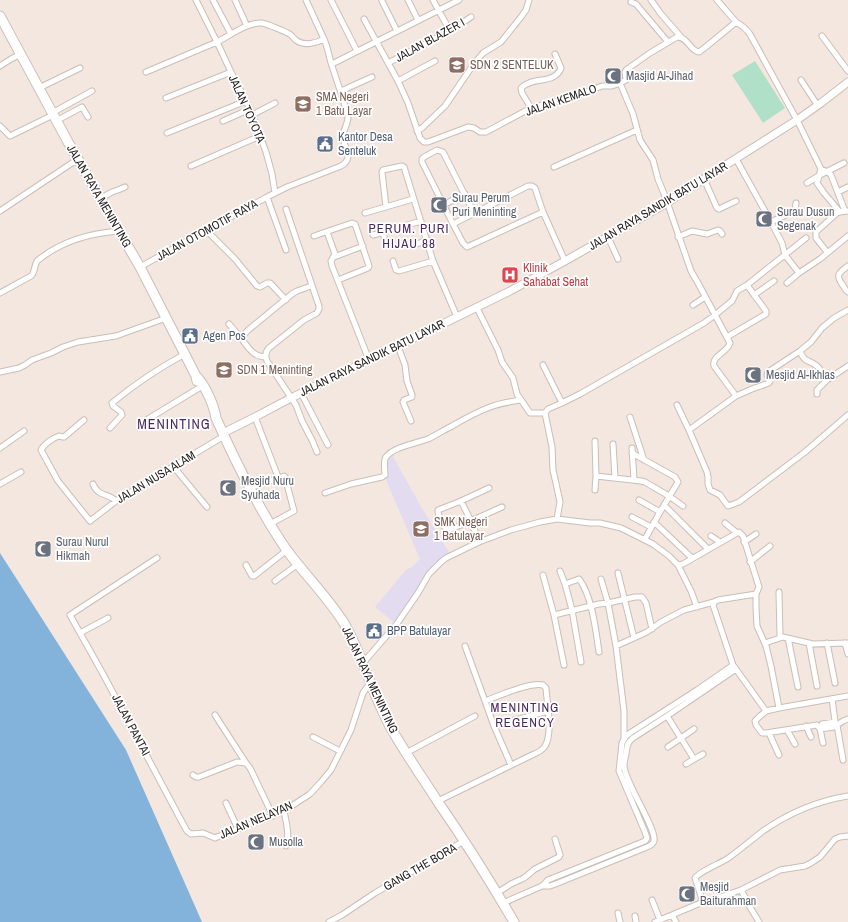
<svg xmlns="http://www.w3.org/2000/svg" width="848" height="922" font-family="'Archivo Narrow',sans-serif">
	<rect width="100%" height="100%" fill="#f3e7e0"/>
	<path fill="#e3dcf1" d="M391,453L420,505L450,554L430,570L395,623L375,607L406,570L412,567L420,559L386,480L385,457Z"/>
	<path fill="#b1e0c8" d="M755,61L785,108L763,123L732,75Z"/>
	<path fill="#83b2da" d="M0,553L126,750L202,922H0Z"/>
	<g fill="none" stroke-linecap="round" stroke-linejoin="round">
		<g stroke="#cabeb7" stroke-width="7">
			<path id="street" d="M213,0L231,34
				M235,0L247,26
				M306,0L324,39
				M331,0L357,51
				M408,0L418,20
				M433,0L450,31
				M651,0L661,14L681,37
				M717,0L736,22
				M382,1L397,31
				M631,2L636,4L668,42
				M364,19L398,81L408,103L420,138L424,142H428L468,127L474,128L480,132H486L531,108L570,98L602,86H612L620,83L633,114L640,140L653,160L658,179L665,196L691,271L698,283L730,343C728,352 711,356 714,366L736,396
				M822,36L848,71
				M388,63L450,31L471,17
				M332,64L459,0
				M0,66L11,59L21,54
				M146,72L217,42L196,0
				M801,80L818,106
				M398,81L435,61
				M620,83L626,80L625,72L626,70L650,53L677,37C688,37 689,50 699,52L707,46L736,22C743,26 749,31 752,38L797,120L821,169L817,183L824,193L840,212
				M39,88L80,68
				M341,91L372,77
				M166,98L231,72
				M531,108L522,93L521,88C532,76 555,85 561,68L555,54
				M52,113L92,91
				M252,115L275,103
				M56,121L82,107L88,117
				M223,121L250,109
				M0,126L10,136L53,115
				M417,131L422,128L445,106L473,65L483,53L501,42L521,17L526,10L529,0
				M167,133L246,101
				M736,159L771,222L782,243L785,255L799,273L820,259L848,236
				M191,166L260,136
				M554,167L637,130
				M821,169L829,173L831,175C836,187 840,199 845,211
				M704,179L717,208L719,209L736,201
				M807,183L820,175L844,163
				M838,192L848,187
				M267,197L286,250
				M101,198L112,192L118,190L125,187
				M443,205L465,194
				M386,207L382,172L383,170L402,166L404,167L433,261L457,317
				M286,209L319,306V309L317,313L304,320L269,348C265,352 265,356 267,361L296,405L302,421L312,440L317,452
				M0,211L78,159
				M365,213L413,199
				M474,213L443,152L437,150L424,157L422,159V162L453,224L463,243L467,247L543,212
				M771,222L794,211L795,210L796,203
				M453,224L528,186H532L535,188L543,212L565,261
				M206,230L235,259L257,286L260,287L267,283H270L286,300
				M327,232L335,254L331,261L332,266L369,360
				M373,235L384,232
				M314,236L352,223L355,224L369,266L368,268L338,280
				M384,237V232L386,231L421,221
				M608,237L618,259
				M678,237L692,231L707,234L718,230L720,231L722,234
				M411,246L428,240
				M827,252L816,238V232L837,213L840,212L848,211
				M334,257L363,246
				M393,261L396,270L399,271L433,261
				M848,266C840,272 835,274 842,284C844,287 845,290 848,292
				M140,267L267,197L287,187L341,166C356,157 342,147 343,135C344,129 348,123 348,117C348,112 345,107 344,102C340,90 336,78 332,66C329,57 328,48 324,39C317,43 305,46 297,41C295,40 293,37 291,35C287,32 267,24 262,23C248,22 229,36 217,42L231,72L250,109L266,152L272,174L275,193
				M787,283L799,273
				M0,293L31,276C35,273 34,266 37,261C61,241 90,233 120,231
				M754,295L774,281
				M693,305L705,297
				M229,324L241,338
				M727,337L766,314V311L747,285
				M398,346L405,365L407,381L412,395V397L404,400L403,402L411,421
				M800,351L811,342L822,328L834,318L848,310
				M266,357C253,357 248,347 241,338L247,331L292,294L297,291L311,286
				M543,365L562,403
				M0,372L19,368L25,365L32,360L51,353L63,347L78,342L116,336L166,318
				M827,380C824,375 821,370 817,366C809,359 805,364 800,351L768,372L767,375L770,381L769,383L752,389L736,396L689,430L707,472L708,477V484L710,490L720,495L728,506L739,502L805,452L848,415
				M301,393L328,445
				M817,394V390L827,380L848,366
				M677,405L689,430
				M545,413L548,409L562,403L580,394L704,323L715,315L732,301L737,291L747,285L806,238
				M255,417L278,477
				M630,417L644,460
				M148,419L199,388
				M84,420L64,437H63L59,436C53,438 44,444 41,450L58,481L90,521L116,501L224,436
				M110,428L122,415L121,412L113,406L112,403C135,384 159,368 185,354
				M595,441L596,476
				M613,444L615,478
				M0,448L24,431
				M632,448L634,480
				M632,453L675,477L677,480L678,482L660,512L645,539
				M173,466L207,507
				M0,484L21,472
				M93,484C99,498 107,492 116,501
				M250,488L284,476L285,477L294,511L270,524
				M595,490L596,476L641,481L645,482L669,496L683,506
				M325,493L351,484L382,477L385,475C385,470 383,461 386,457C393,447 417,443 428,439C436,435 444,430 452,426C464,419 477,412 490,407C500,403 510,402 520,400
				M639,500L660,512
				M461,501L471,521L502,507
				M664,505L708,549
				M632,517L651,527
				M557,519L590,523H600L621,528L653,544L669,556L678,565L683,564L737,533L739,532L743,536L759,587L756,594V608L757,626L766,646L771,666L779,708
				M654,522L692,558
				M725,523L737,533
				M711,536L720,542
				M479,542L471,521L448,530C443,527 438,516 438,510L461,501L489,488
				M744,542L756,534
				M157,558L70,615L103,674L182,822L187,831L191,834L203,833L215,838L217,837L284,811L310,794L321,782L331,770L351,730L363,693L370,683
				M750,562L770,546
				M246,565L252,576H254L287,550
				M678,565L691,591L697,607
				M560,571L565,584
				M618,573L634,638
				M543,575L554,615L599,604L608,603L616,646L624,711V739
				M601,579L608,603L635,597H642L646,603L652,629
				M275,581L298,564
				M779,592L780,637
				M756,594L718,600L714,602L713,605L733,665L766,711L779,708L848,696
				M554,615L564,665
				M80,633L108,618
				M788,638L798,687
				M765,643L783,637L813,644L848,643
				M809,643L817,686
				M827,643L835,683
				M845,643L848,654
				M465,646L485,701L494,726L511,765
				M616,646L647,632L661,622L684,610L714,602
				M581,662L572,610L565,584L579,579C592,595 596,632 599,652
				M362,664L396,625L418,593L429,574L441,562L446,558L479,542L511,530L540,522L557,519L560,502L559,497L553,470L552,447L545,413H530L517,394L513,378L502,362L498,350L477,308
				M766,711L759,717L755,721L756,725L762,733H766L817,725L820,729L823,743
				M215,715L246,763
				M667,716L694,759
				M822,724L835,722V721L832,699
				M837,725L843,760
				M494,726L548,711
				M806,726L811,737
				M820,729L834,727L843,721L848,719
				M787,730L795,744
				M769,733L779,755
				M313,737L340,751
				M668,747L694,729
				M406,753L475,716
				M686,764L703,754
				M193,775L196,777H199L237,762L246,763L250,768L273,816
				M438,801L532,755C537,753 542,751 545,746C553,734 547,703 546,688L543,685C530,682 498,696 485,701
				M226,803L238,829
				M284,811C286,822 290,835 286,846
				M542,886H550L558,883L647,847C650,846 653,844 654,841C657,829 625,783 624,766C624,762 625,758 626,754C627,747 627,742 633,738L667,716L736,669
				M497,893L511,884L524,878L535,869L559,857L560,855L555,839
				M652,900L660,920
				M703,902L695,878C700,871 719,864 727,859C740,850 751,840 763,831C789,813 817,801 848,796
				M503,903L542,886L548,880L645,841L647,838L645,832L619,771L622,743L626,736L630,733L697,690L733,665
				M618,913L620,922
				M672,915L676,922
				M635,916L636,922
				M329,922L342,915L375,893L464,841
				M655,922L703,902L723,896L741,890
				M759,922L750,907L741,890L780,870L805,866L811,863L820,857L835,839L840,837L848,836"/>
		</g>
		<g stroke="#cabeb7" stroke-width="9">
			<path id="secondary" d="M223,433L255,417L291,398L369,360L510,291L565,261L667,203L680,194L797,120L821,103L848,82"/>
		</g>
		<g stroke="#cabeb7" stroke-width="11">
			<path id="highway" d="M0,16L68,142L140,267L196,376L197,381
				M196,376C205,385 214,405 216,418C236,463 258,508 286,549C304,574 327,596 344,623C363,656 372,694 391,728C405,753 422,777 438,802C465,841 490,881 514,922"/>
		</g>
		<use href="#street" stroke="#fff" stroke-width="5"/>
		<use href="#secondary" stroke="#fff" stroke-width="7"/>
		<use href="#highway" stroke="#fff" stroke-width="9"/>
	</g>
	<defs>
		<g id="school-square" transform="scale(0.9)"><rect x="-9" y="-9" width="18" height="18" rx="4" fill="#8d6e63" stroke="#fff"/><path d="M0-5L7-2L0 1L-7-2ZM-4 1L0 2.5L4 1V4Q0 6-4 4Z" fill="#fff"/></g>
		<g id="mosque-square" transform="scale(0.9)"><rect x="-9" y="-9" width="18" height="18" rx="4" fill="#6b7280" stroke="#fff"/><path d="M3.5-4.9A6 6 0 1 0 3.5 4.9A5 5 0 1 1 3.5-4.9Z" fill="#fff"/></g>
		<g id="civic-square" transform="scale(0.9)"><rect x="-9" y="-9" width="18" height="18" rx="4" fill="#5c6f8a" stroke="#fff"/><path d="M-.6-6.5H3V-4.5H.6V-3L4-1V1h2V6H-6V1h2V-1L-.6-3ZM-1.2 2.5V6h2.4V2.5Z" fill="#fff"/></g>
		<g id="hospital-square" transform="scale(0.9)"><rect x="-9" y="-9" width="18" height="18" rx="4" fill="#e0444e" stroke="#fff"/><path d="M-5-5h3v3.5h4V-5h3V5h-3V1.5h-4V5h-3Z" fill="#fff"/></g>
	</defs>
	<g fill-rule="evenodd">
		<use href="#school-square" x="457" y="65"/>
		<use href="#mosque-square" x="613" y="76"/>
		<use href="#school-square" x="303" y="104"/>
		<use href="#civic-square" x="325" y="144"/>
		<use href="#mosque-square" x="439" y="205"/>
		<use href="#mosque-square" x="764" y="219"/>
		<use href="#hospital-square" x="510" y="275"/>
		<use href="#civic-square" x="190" y="336"/>
		<use href="#school-square" x="224" y="370"/>
		<use href="#mosque-square" x="753" y="375"/>
		<use href="#mosque-square" x="228" y="488"/>
		<use href="#school-square" x="421" y="529"/>
		<use href="#mosque-square" x="43" y="549"/>
		<use href="#civic-square" x="374" y="631"/>
		<use href="#mosque-square" x="256" y="842"/>
		<use href="#mosque-square" x="687" y="894"/>
	</g>
	<g text-anchor="middle" stroke-width="3.5" stroke-linejoin="round" paint-order="stroke">
		<g font-size="12" fill="#241f1d" stroke="#fff">
			<text transform="translate(430 40) rotate(-29)" y="4">JALAN BLAZER I</text>
			<text transform="translate(561 100) rotate(-19)" y="4">JALAN KEMALO</text>
			<text transform="translate(247 109) rotate(66)" y="4">JALAN TOYOTA</text>
			<text transform="translate(99 196) rotate(60)" y="4">JALAN RAYA MENINTING</text>
			<text transform="translate(658 206) rotate(-31)" y="4">JALAN RAYA SANDIK BATU LAYAR</text>
			<text transform="translate(207 230) rotate(-29)" y="4">JALAN OTOMOTIF RAYA</text>
			<text transform="translate(372 358) rotate(-26)" y="4">JALAN RAYA SANDIK BATU LAYAR</text>
			<text transform="translate(156 477) rotate(-31)" y="4">JALAN NUSA ALAM</text>
			<text transform="translate(370 680) rotate(65)" y="4">JALAN RAYA MENINTING</text>
			<text transform="translate(131 725) rotate(62)" y="4">JALAN PANTAI</text>
			<text transform="translate(256 820) rotate(-23)" y="4">JALAN NELAYAN</text>
			<text transform="translate(420 867) rotate(-30)" y="4">GANG THE BORA</text>
		</g>
		<g font-size="12" fill="#785e54" stroke="#fff" text-anchor="start">
			<text x="470" y="69">SDN 2 SENTELUK</text>
			<text x="316" y="101">SMA Negeri<tspan x="316" dy="14">1 Batu Layar</tspan></text>
			<text x="237" y="374">SDN 1 Meninting</text>
			<text x="434" y="526">SMK Negeri<tspan x="434" dy="14">1 Batulayar</tspan></text>
		</g>
		<g font-size="12" fill="#5b616d" stroke="#fff" text-anchor="start">
			<text x="626" y="80">Masjid Al-Jihad</text>
			<text x="452" y="202">Surau Perum<tspan x="452" dy="14">Puri Meninting</tspan></text>
			<text x="777" y="216">Surau Dusun<tspan x="777" dy="14">Segenak</tspan></text>
			<text x="766" y="379">Mesjid Al-Ikhlas</text>
			<text x="241" y="485">Mesjid Nuru<tspan x="241" dy="14">Syuhada</tspan></text>
			<text x="56" y="546">Surau Nurul<tspan x="56" dy="14">Hikmah</tspan></text>
			<text x="269" y="846">Musolla</text>
			<text x="700" y="891">Mesjid<tspan x="700" dy="14">Baiturahman</tspan></text>
		</g>
		<g font-size="12" fill="#4e5e75" stroke="#fff" text-anchor="start">
			<text x="338" y="141">Kantor Desa<tspan x="338" dy="14">Senteluk</tspan></text>
			<text x="203" y="340">Agen Pos</text>
			<text x="387" y="635">BPP Batulayar</text>
		</g>
		<g font-size="12" fill="#be3a42" stroke="#fff" text-anchor="start">
			<text x="523" y="272">Klinik<tspan x="523" dy="14">Sahabat Sehat</tspan></text>
		</g>
		<g font-size="13" letter-spacing="1" fill="#4a2962" stroke="#fff">
			<text x="409" y="233">PERUM. PURI<tspan x="409" dy="15">HIJAU 88</tspan></text>
			<text x="525" y="712">MENINTING<tspan x="525" dy="15">REGENCY</tspan></text>
		</g>
		<g font-size="14" letter-spacing="1" fill="#4a2962" stroke="#fff">
			<text x="174" y="429">MENINTING</text>
		</g>
	</g>
</svg>
